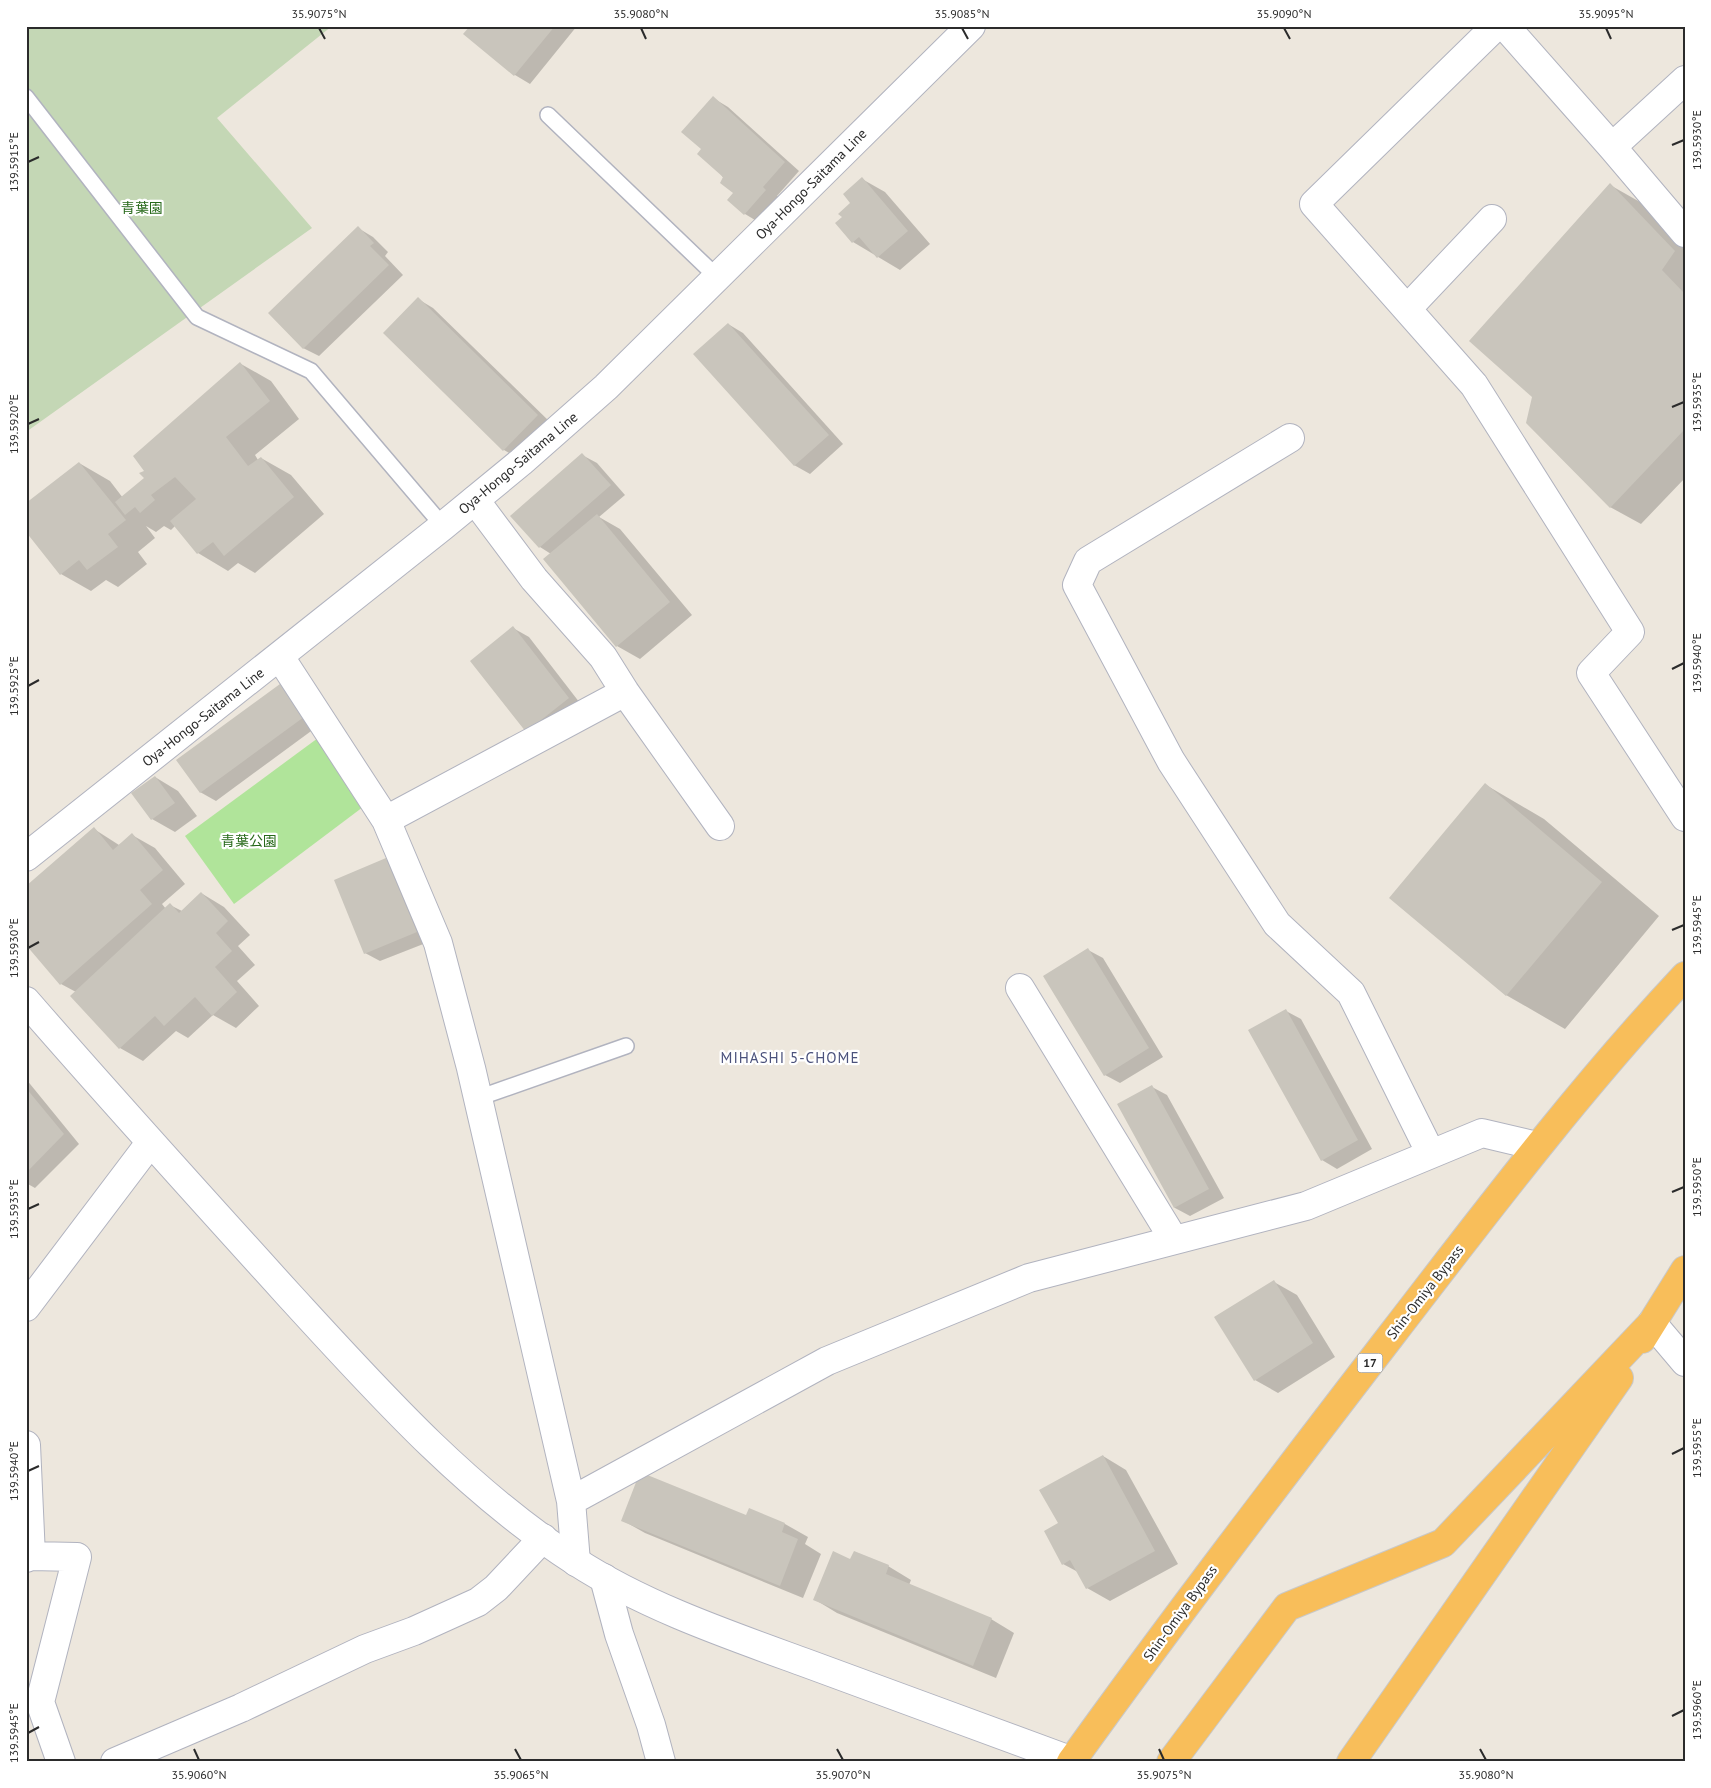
<svg xmlns="http://www.w3.org/2000/svg" width="1711" height="1788" font-family="'PT Sans','Noto Sans JP',sans-serif">
	<rect width="100%" height="100%" fill="#ede7dd"/>
	<path fill="#b0e49a" d="M318,738L363,807L234,904L185,836Z"/>
	<path fill="#c4d7b5" d="M26,26H332L217,118L312,228L26,432Z"/>
	<path fill="#0003" d="M471,26H577L530,84L515,75L465,34Z
		M713,98L728,107L799,171L777,196L781,199L760,223L745,214L729,199L734,193L703,149Z
		M862,179L885,192L930,244L900,270L853,242L837,223L844,217L852,203Z
		M1610,185L1640,202L1685,249V478L1641,524L1610,507Z
		M358,228L373,237L388,252L385,256L403,275L319,356L303,348Z
		M418,299L433,308L552,424L519,459L504,450Z
		M728,324L743,333L843,444L810,474L794,465Z
		M241,364L271,381L299,419L255,455L258,460L261,458L291,475L324,514L255,573L238,563L228,571L198,553L175,526L171,530L164,526L156,532L146,526L155,538L138,552L147,564L118,587L106,580L91,591L61,574L79,463L110,481L123,498L146,478V471Z
		M582,455L597,463L625,495L599,517L620,529L692,615L640,659L617,646L551,554L540,547L512,516Z
		M513,628L529,637L583,707L526,731Z
		M280,686L296,694L318,726L216,801L200,792Z
		M155,777L178,791L197,816L175,832L152,819Z
		M1486,785L1544,819L1659,916L1565,1029L1506,995Z
		M94,829L119,845L132,835L155,848L185,884L162,904L166,909L170,905L182,911L201,893L224,907L250,935L238,946L255,965L237,981L259,1006L236,1028L213,1015L188,1038L176,1031L143,1061L120,1048L76,992L61,984Z
		M386,860L401,868L431,941L380,961L365,953Z
		M1088,950L1103,958L1163,1057L1120,1083L1105,1075Z
		M1286,1011L1301,1019L1372,1149L1337,1169L1322,1160Z
		M26,1079L79,1144L35,1188L26,1183Z
		M1152,1087L1167,1095L1224,1198L1190,1216L1175,1208L1119,1105Z
		M1274,1282L1297,1295L1335,1357L1278,1393L1255,1380Z
		M1103,1456L1126,1470L1178,1564L1110,1601L1087,1588L1078,1572L1063,1564L1059,1524Z
		M747,1517L785,1524L808,1537L805,1544L821,1554L803,1598L645,1533L622,1520Z
		M851,1561L888,1566L911,1580L909,1585L991,1619L1014,1633L996,1678L837,1613L814,1599Z"/>
	<path fill="#c9c5bc" d="M470,26H555L514,76L463,34Z
		M713,96L785,162L763,187L766,190L744,215L727,200L733,193L720,183L723,177L697,154L701,149L681,132Z
		M862,177L908,231L877,258L859,237L852,243L835,223L842,217L838,214L850,203L843,194Z
		M1610,183L1675,251L1662,270L1685,294V429L1610,508L1526,423L1532,397L1469,341Z
		M358,226L374,243L370,246L389,265L303,349L268,313Z
		M418,297L538,415L503,451L383,333Z
		M728,323L829,435L794,466L693,354Z
		M240,362L270,401L226,437L248,466L261,457L294,497L224,556L213,542L197,554L170,521L196,499L175,477L151,495L155,500L140,513L135,507L125,515L115,502L144,478L139,473L144,471L133,456Z
		M582,453L611,485L539,548L510,516Z
		M79,462L126,520L108,534L118,547L87,570L79,560L60,575L26,532V503Z
		M597,514L670,602L616,647L543,559Z
		M513,626L569,698L526,732L470,661Z
		M280,684L304,717L200,793L176,760Z
		M155,776L175,803L151,820L131,793Z
		M1485,783L1602,882L1506,996L1389,898Z
		M94,827L113,850L132,833L163,870L140,890L152,904L60,985L26,945V886Z
		M386,858L417,932L364,954L334,880Z
		M201,892L228,921L216,933L232,951L215,967L237,992L212,1016L195,997L164,1026L155,1016L119,1049L70,996L170,903L179,913Z
		M1088,948L1149,1048L1104,1076L1043,976Z
		M1286,1009L1358,1140L1321,1161L1248,1030Z
		M1152,1085L1209,1189L1174,1208L1117,1104Z
		M26,1088L64,1134L26,1173Z
		M1274,1280L1313,1343L1254,1381L1214,1317Z
		M1103,1455L1155,1551L1086,1589L1070,1560L1062,1565L1044,1531L1058,1523L1039,1490Z
		M640,1472L746,1515L749,1508L785,1523L782,1532L798,1539L780,1586L621,1521Z
		M833,1551L850,1559L854,1551L889,1565L886,1574L992,1618L973,1666L813,1600Z"/>
	<g fill="none" stroke-linecap="round" stroke-linejoin="round">
		<g stroke="#b1b3bf" stroke-width="18">
			<path id="service" d="M26,97L197,317L311,371L443,526
				M548,115L717,277
				M478,1098L626,1046"/>
		</g>
		<g stroke="#b1b3bf" stroke-width="30">
			<path id="minor" d="M1496,26L1314,204L1474,385L1630,632L1591,673L1685,817
				M1505,26L1612,147L1685,233
				M1612,147L1685,80
				M1407,309L1492,219
				M1290,438L1088,561L1077,585L1171,761L1277,924L1351,993L1431,1154
				M475,500L534,579L603,657L625,692L720,826
				M280,657L386,820L438,943L471,1068L571,1501L576,1562
				M386,820L625,692
				M1020,988L1174,1240
				M26,1307L150,1143
				M1652,1323L1685,1362
				M26,1445L31,1556L26,1558
				M571,1501L827,1361L1029,1278L1306,1206L1482,1133L1537,1146
				M31,1556L77,1557L40,1702L61,1762
				M604,1578L619,1634L651,1725L661,1762
				M115,1762L241,1708L365,1649L414,1631L478,1602L496,1588L543,1538"/>
		</g>
		<g stroke="#b1b3bf" stroke-width="30">
			<path id="tertiary" d="M26,1001C112,1100 200,1197 288,1294C376,1390 464,1489 575,1561C644,1606 729,1635 806,1663C896,1696 985,1729 1075,1762"/>
		</g>
		<g stroke="#b1b3bf" stroke-width="30">
			<path id="secondary" d="M26,857L443,526L521,462L606,387L971,26"/>
		</g>
		<g stroke="#c8c8c8" stroke-width="30">
			<path id="trunk" d="M1642,1339L1685,1270
				M1071,1762C1175,1617 1284,1475 1393,1333C1487,1211 1580,1088 1685,976
				M1171,1762L1287,1607L1443,1543L1652,1323
				M1351,1762L1619,1378"/>
		</g>
		<use href="#service" stroke="#fff" stroke-width="15"/>
		<use href="#minor" stroke="#fff" stroke-width="28"/>
		<use href="#tertiary" stroke="#fff" stroke-width="28"/>
		<use href="#secondary" stroke="#fff" stroke-width="28"/>
		<use href="#trunk" stroke="#f8be5a" stroke-width="28"/>
	</g>
	<path fill="none" stroke="#2b2b2b" stroke-width="2" d="M319,28L325,39M641,28L646,39M962,28L968,39M1284,28L1290,39M1606,28L1611,39M1672,145L1684,140M28,162L39,157M1672,407L1684,402M28,424L39,419M1672,669L1684,663M28,686L39,680M1672,930L1684,925M28,948L39,942M1672,1192L1684,1187M28,1209L39,1204M1672,1454L1684,1448M28,1471L39,1466M1672,1716L1684,1710M28,1733L39,1727M194,1749L199,1760M515,1749L521,1760M837,1749L843,1760M1159,1749L1164,1760M1480,1749L1486,1760"/>
	<g text-anchor="middle" stroke-width="4.5" stroke-linejoin="round" paint-order="stroke">
		<rect fill="#fff" stroke="#6b6b6b" stroke-width="1" x="1357.5" y="1353.5" width="25" height="19" rx="4"/>
		<g font-size="12" font-weight="bold" fill="#2b2b2b">
			<text x="1370" y="1367">17</text>
		</g>
		<g font-size="14" fill="#2b2b2b" stroke="#fff">
			<text transform="translate(811 184) rotate(-45)" y="5">Oya-Hongo-Saitama Line</text>
			<text transform="translate(518 463) rotate(-40)" y="5">Oya-Hongo-Saitama Line</text>
			<text transform="translate(203 717) rotate(-38)" y="5">Oya-Hongo-Saitama Line</text>
			<text transform="translate(1425 1292) rotate(-52)" y="5">Shin-Omiya Bypass</text>
			<text transform="translate(1180 1613) rotate(-54)" y="5">Shin-Omiya Bypass</text>
		</g>
		<g font-size="14" fill="#27691a" stroke="#fff">
			<text x="142" y="213">青葉園</text>
			<text x="249" y="846">青葉公園</text>
		</g>
		<g font-size="15" letter-spacing="1" fill="#4b527c" stroke="#fff">
			<text x="790" y="1063">MIHASHI 5-CHOME</text>
		</g>
	</g>
	<rect width="1711" height="1788" fill="none" stroke="#ffffff" stroke-width="55"/>
	<rect x="28" y="28" width="1656" height="1732" fill="none" stroke="#2b2b2b" stroke-width="2"/>
	<g font-size="12" text-anchor="middle" fill="#2b2b2b">
		<text x="319" y="18">35.9075°N</text>
		<text x="641" y="18">35.9080°N</text>
		<text x="962" y="18">35.9085°N</text>
		<text x="1284" y="18">35.9090°N</text>
		<text x="1606" y="18">35.9095°N</text>
		<text transform="translate(1697 140) rotate(-90)" y="4">139.5930°E</text>
		<text transform="translate(14 162) rotate(-90)" y="4">139.5915°E</text>
		<text transform="translate(1697 402) rotate(-90)" y="4">139.5935°E</text>
		<text transform="translate(14 424) rotate(-90)" y="4">139.5920°E</text>
		<text transform="translate(1697 663) rotate(-90)" y="4">139.5940°E</text>
		<text transform="translate(14 686) rotate(-90)" y="4">139.5925°E</text>
		<text transform="translate(1697 925) rotate(-90)" y="4">139.5945°E</text>
		<text transform="translate(14 948) rotate(-90)" y="4">139.5930°E</text>
		<text transform="translate(1697 1187) rotate(-90)" y="4">139.5950°E</text>
		<text transform="translate(14 1209) rotate(-90)" y="4">139.5935°E</text>
		<text transform="translate(1697 1448) rotate(-90)" y="4">139.5955°E</text>
		<text transform="translate(14 1471) rotate(-90)" y="4">139.5940°E</text>
		<text transform="translate(1697 1710) rotate(-90)" y="4">139.5960°E</text>
		<text transform="translate(14 1733) rotate(-90)" y="4">139.5945°E</text>
		<text x="199" y="1779">35.9060°N</text>
		<text x="521" y="1779">35.9065°N</text>
		<text x="843" y="1779">35.9070°N</text>
		<text x="1164" y="1779">35.9075°N</text>
		<text x="1486" y="1779">35.9080°N</text>
	</g>
</svg>
